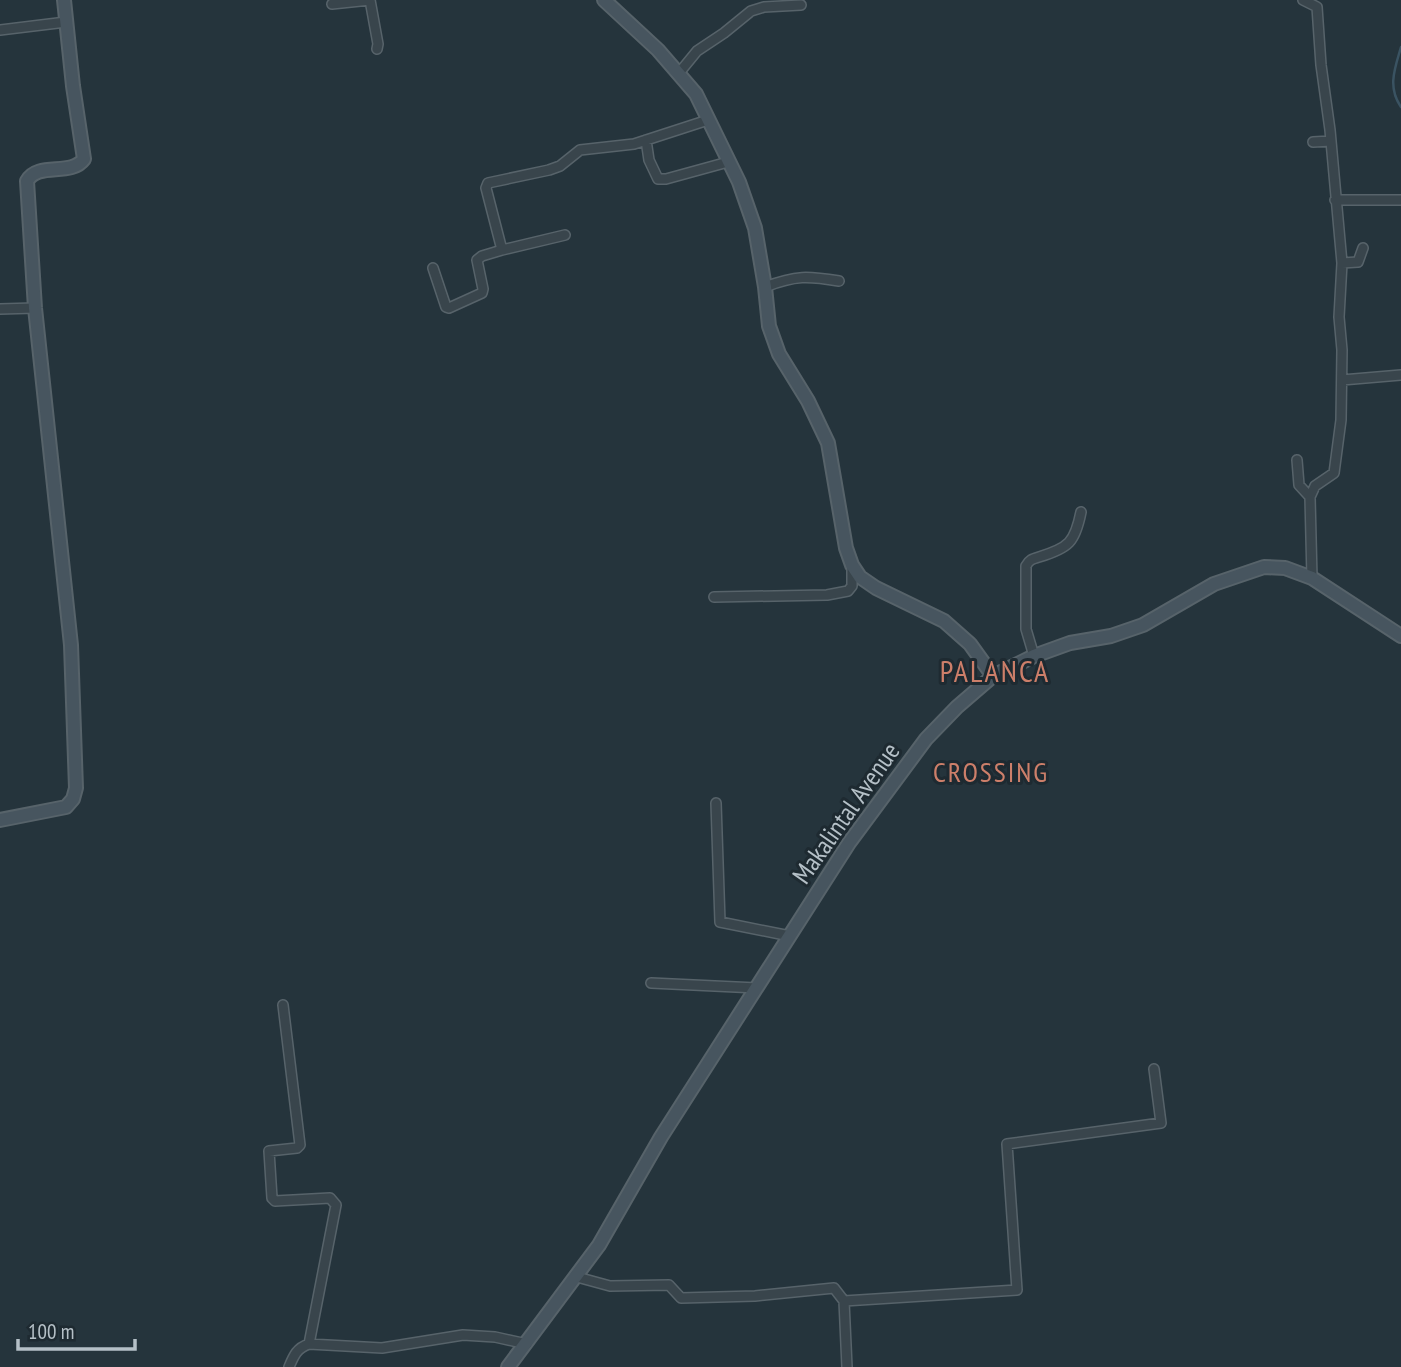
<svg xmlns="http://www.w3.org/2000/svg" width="1401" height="1367" font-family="'PT Sans Narrow',sans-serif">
	<rect width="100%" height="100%" fill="#25343c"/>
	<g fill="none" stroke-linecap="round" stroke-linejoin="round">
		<path stroke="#3a5362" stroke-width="2.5" d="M1401,47C1395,68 1387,87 1401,107"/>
		<g stroke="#57636a" stroke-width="12">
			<path id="street" d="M370,0L378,44L377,49
				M1303,0L1317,7L1321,65L1330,130L1342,263L1339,317L1342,350L1341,420L1334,473L1315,486L1310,497L1312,578
				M332,4L370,0
				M0,30L66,22
				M679,73L697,51L724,33L751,11L764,7L801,5
				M646,140L649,160L658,179H666L728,162
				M1313,142L1331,141
				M1335,200H1401
				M502,250L565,235
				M1342,263L1358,262L1363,248
				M433,268L446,307L449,308L482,293L483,289L477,260L482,256L502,250L486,188L488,183L549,170L560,166L580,150L634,144L708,120
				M765,287C796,275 808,276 839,281
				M0,309L35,308
				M1342,380L1401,375
				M1297,460L1299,485L1310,497
				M714,597L827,595L848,591L852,586V565
				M1034,656L1026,629V566C1029,560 1032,559 1039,557C1069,548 1075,542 1081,512
				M716,803L720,922L790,936
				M651,983L757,988
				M283,1005L300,1145L297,1148L269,1151L272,1198L275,1201L330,1198L336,1205L309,1344L382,1348L463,1335L495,1337L527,1344
				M577,1277L610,1286L669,1285L681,1298L755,1296L834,1288L844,1301L847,1367
				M844,1301L1017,1290L1007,1144L1161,1123L1154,1069
				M289,1367C294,1355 297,1348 309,1344"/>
		</g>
		<g stroke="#57636a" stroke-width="16">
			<path id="secondary" d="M604,0L658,50L696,94L739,182L755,228L765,287L769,326L779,354L808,401L828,443L846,548L852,565L860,577L876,588L944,621L970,644L993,676
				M0,820L66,807L73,799L76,788L71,645L35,308L27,181C38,161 71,177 84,159L73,86L64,0
				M508,1367L599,1245L661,1137L849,843L926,739L957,707L993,676L1034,656L1070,643L1111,636L1143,625L1214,584L1264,567L1285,568L1312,578L1401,636"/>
		</g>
		<use href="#street" stroke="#39454c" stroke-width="9"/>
		<use href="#secondary" stroke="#47555f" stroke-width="12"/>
	</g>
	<g text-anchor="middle" stroke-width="6" stroke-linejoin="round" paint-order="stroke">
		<g font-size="26" fill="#b5c0c7" stroke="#1e2a31">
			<text transform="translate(846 813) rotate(-55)" y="9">Makalintal Avenue</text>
		</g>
		<g font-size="28" letter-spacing="2" fill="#cd7f6a" stroke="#1e2a31">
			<text x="991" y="782">CROSSING</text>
		</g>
		<g font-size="30" letter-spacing="2" fill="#cd7f6a" stroke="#1e2a31">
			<text x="995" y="682">PALANCA</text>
		</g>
	</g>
	<path d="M18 1339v10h117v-10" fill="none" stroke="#b5c0c7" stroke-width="3.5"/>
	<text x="28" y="1339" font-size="21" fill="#b5c0c7" stroke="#1e2a31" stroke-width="5" paint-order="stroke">100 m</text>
</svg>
